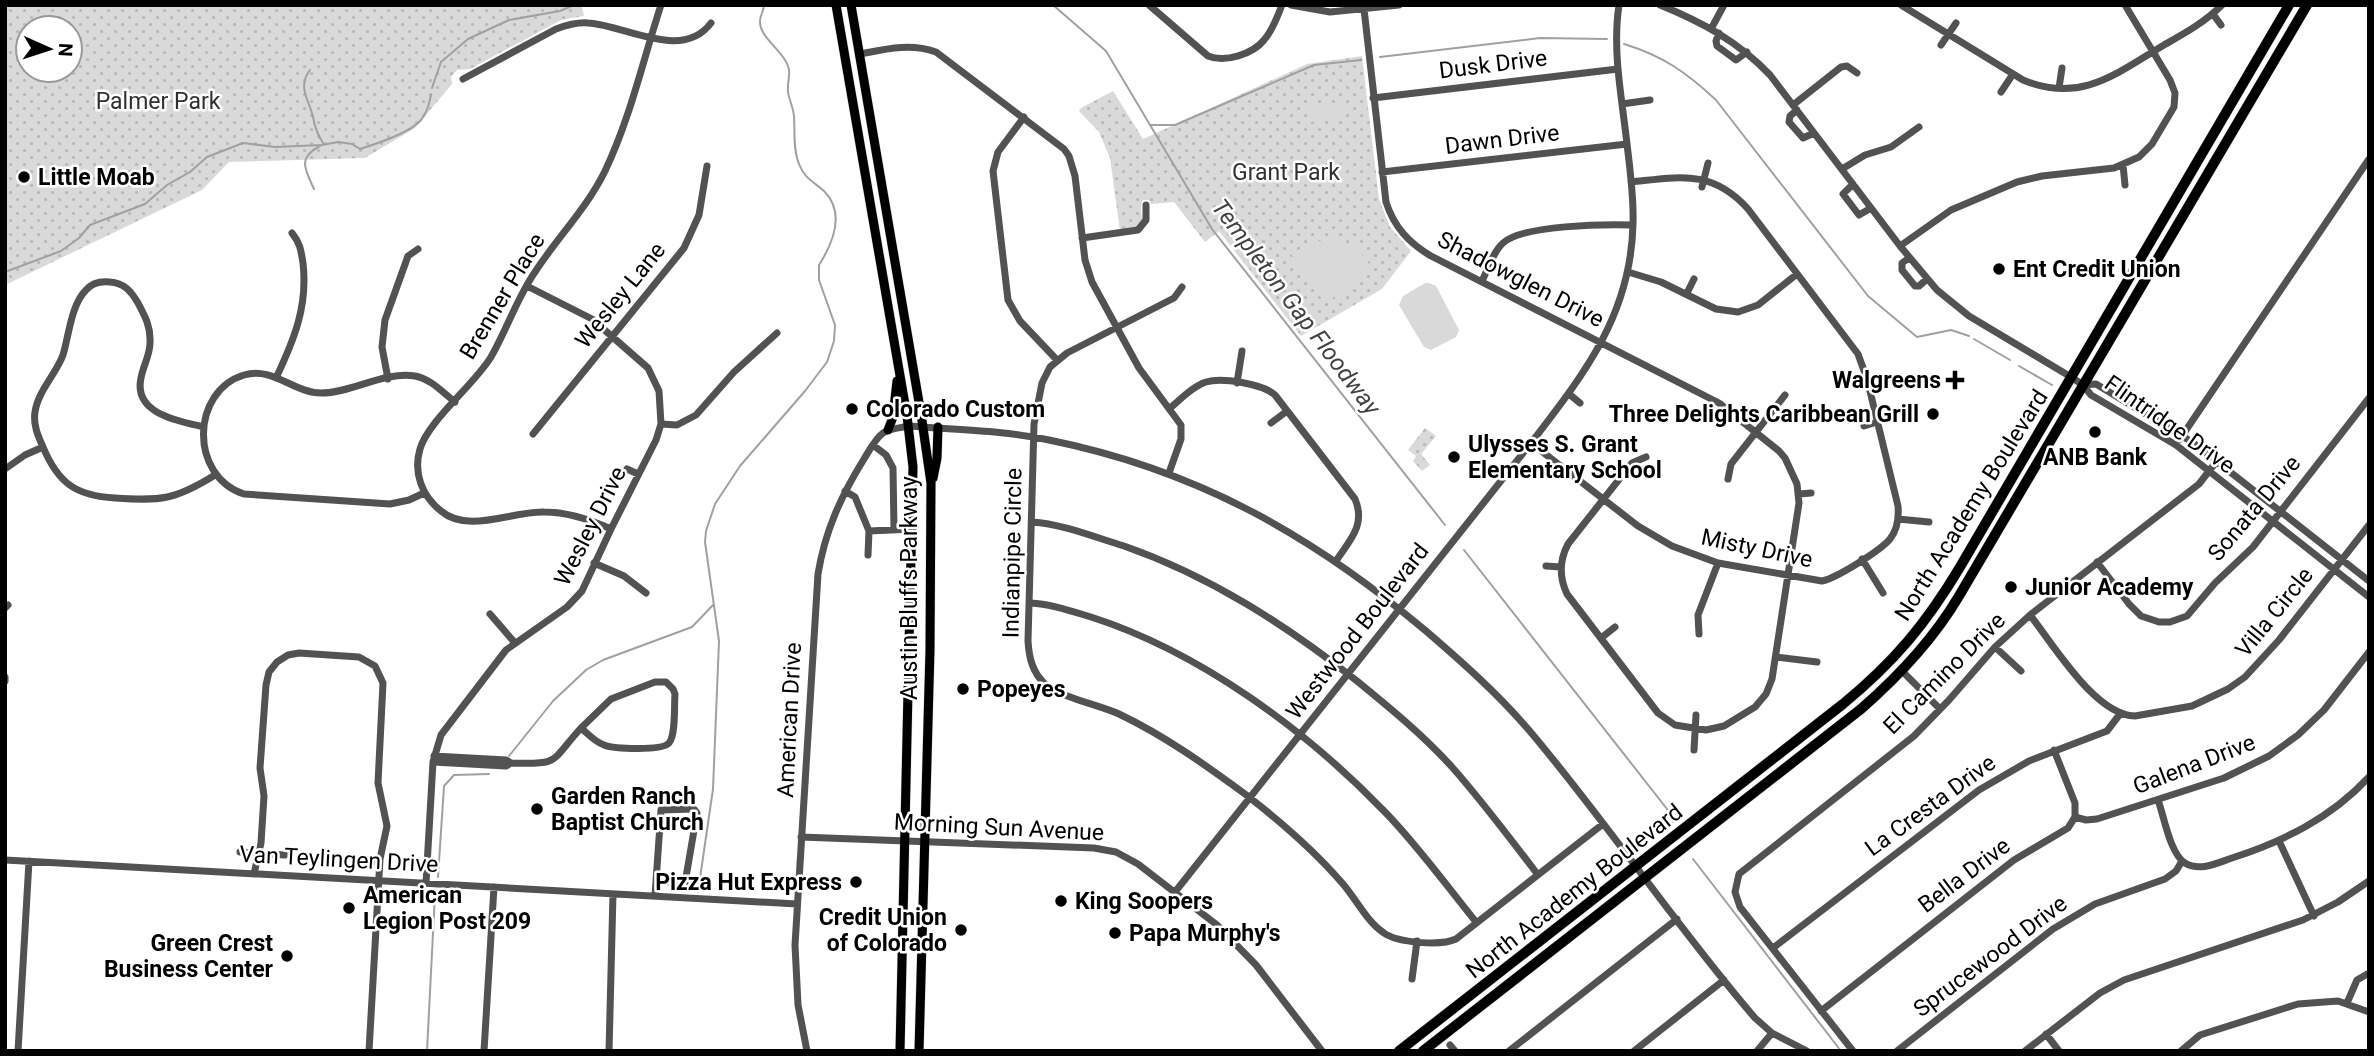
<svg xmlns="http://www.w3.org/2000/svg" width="2374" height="1056" font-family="Roboto,sans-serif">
	<defs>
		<pattern id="park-dots" width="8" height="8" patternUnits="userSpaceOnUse" patternTransform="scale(1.75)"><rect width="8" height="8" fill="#d9d9d9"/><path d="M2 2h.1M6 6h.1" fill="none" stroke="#b8b8b8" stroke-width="1.8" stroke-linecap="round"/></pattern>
	</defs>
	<rect width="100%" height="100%" fill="#fff"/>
	<path fill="url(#park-dots)" fill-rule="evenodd" d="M5,5H585L582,7L584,16L561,20L470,69L457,70L451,77L452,84L415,128L365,158L229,162L202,190L5,285ZM70,28V70H28V28Z
		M1362,56L1379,199L1390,227L1411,251L1382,289L1301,336L1219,231L1205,242L1174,202L1151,204L1149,200H1143C1138,208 1144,216 1141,225L1133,230L1120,231L1110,158L1099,132L1079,111L1081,108L1113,91L1143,139L1307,64Z
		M1425,428L1436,436L1421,454L1430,465L1422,471L1413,461L1416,456L1408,450Z"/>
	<path fill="#d9d9d9" d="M1341,102L1344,118L1310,122L1308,106Z
		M1331,239L1357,248L1374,270L1328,301L1322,299L1291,254L1310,243Z
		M1425,283H1429L1436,286L1459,330L1456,337L1431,350L1424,347L1399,305L1403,296Z"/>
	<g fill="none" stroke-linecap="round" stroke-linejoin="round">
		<path stroke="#a0a0a0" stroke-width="2" d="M1053,5L1106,51L1212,229L1445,525
			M1624,44C1663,56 1686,72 1716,100L1868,296L1917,337L1951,330L1969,336
			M1380,57L1540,38L1607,39
			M310,70C297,87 309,100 313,117C315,128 317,134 323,143
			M432,88L441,62L468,39L509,20L560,11L574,5
			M1151,125H1175L1314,65L1361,60
			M314,189C305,169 297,158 320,146
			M5,272L61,251L79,238L90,225L145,204L167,185L190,172L207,157L243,143L275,147L322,145L338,142L352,144L360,149C376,144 410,133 421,120C427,113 429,104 431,95
			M1974,339L2010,360
			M2019,366L2052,385
			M1464,550L1667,809L1673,822
			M509,756L553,701L586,670L603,660L692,627L713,605
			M1693,859L1841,1051
			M438,877L444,786L454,775L489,774
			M698,892L713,789L719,641L705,542L706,531L715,504L740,466L805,391L827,362L834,341L835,325L819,280V265C833,243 846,213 824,191C814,182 804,178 799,164C793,150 795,132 794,117C794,109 789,100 788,92C787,84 790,77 789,70C786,52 759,38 760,21C760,15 764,11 764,5
			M427,1051L435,894"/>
		<g stroke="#dbdbdb" stroke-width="10">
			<path id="major" d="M836,5L907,416L913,467L900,1051
				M851,5L921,414L931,483L930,650L919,1051
				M888,430L893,417L897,381
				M933,478L937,458L938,427"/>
		</g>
		<g stroke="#dbdbdb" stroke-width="11">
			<path id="highway" d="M1399,1051L1843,704C1894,662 1926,624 1960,567L2289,5
				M1423,1051L1861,709C1900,675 1933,640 1959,596L2307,5"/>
		</g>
		<path stroke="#525252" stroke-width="7" d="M1149,5L1208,56C1225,63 1253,54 1264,40C1273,30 1277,17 1282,5
			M1291,5L1330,12L1399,5
			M1660,5C1702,22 1739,42 1770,75L1900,246L1937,290L1969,316L2071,377L2083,385L2091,395L2176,445L2369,597
			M1901,5L2023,80C2081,104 2117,73 2164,45C2185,33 2205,22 2222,5
			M1364,9L1386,202C1394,227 1409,243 1431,256L1719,403L1779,451L1785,458L1797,484L1799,503L1772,679L1766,694L1755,707L1724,726L1706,730L1675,725L1658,713L1567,594C1559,577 1559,561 1568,544L1632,463L1646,457
			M2213,14L2221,25
			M1711,29L1724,5
			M1719,33L1716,41L1717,46L1736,60L1747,52
			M1941,45L1956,23
			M860,54C886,49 910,43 936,52L1064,149L1069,156L1075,176L1085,260L1092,282L1139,368L1181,425V439L1169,473
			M463,79L556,29C567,25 577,22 588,23C626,25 682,62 711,23
			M2059,88L2062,68
			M2001,92L2013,74
			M1373,98L1618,69
			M1622,104L1650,100
			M1793,105L1841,67L1847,66L1857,73
			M1797,110L1790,116L1789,122L1803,138L1814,133
			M1024,117L998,152L993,171L1008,300L1020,321L1057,360
			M2123,165L2125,185
			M1842,169L1865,155L1891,147L1919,127
			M1382,172L1627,144
			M1853,184L1843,194L1859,215L1871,208
			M1702,187L1708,163
			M1082,238L1138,230L1146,220V205
			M1900,246L1951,210L2017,182L2042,176L2114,168L2139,157L2152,144L2174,107L2175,93L2170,80L2125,5
			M1909,258L1902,263V270L1915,286H1919L1927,279
			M1628,272L1661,282L1716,309L1738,312L1758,305L1797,274
			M1482,281C1488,269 1493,252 1503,243C1522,225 1606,224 1633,225
			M1182,287L1174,298L1067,353L1050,367L1042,383L1034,424L1028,641C1029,657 1032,672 1045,684C1060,697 1099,705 1119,714C1165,736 1204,764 1245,794C1280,821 1314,850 1343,884C1356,899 1367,922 1384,933C1398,943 1441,946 1456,939L1603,824
			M1687,293L1694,279
			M276,378C294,340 308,306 303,263C301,250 300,243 292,233
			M388,379L382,347L385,320L408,256L418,249
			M1237,383L1242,351
			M2083,385L2096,384L2192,442L2369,581
			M1569,394L1580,403
			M1170,408C1181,399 1193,386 1206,382C1222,377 1263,384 1275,395L1355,499C1366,525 1350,540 1336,561
			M1271,423L1287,411
			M661,424L677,425L696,415L734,372L777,333
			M1864,426L1877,422
			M204,427C179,421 133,414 141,378C143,366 150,355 150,343C151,327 145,316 138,303C131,291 124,283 110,282C101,281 92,283 86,290C71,305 69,335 63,355C56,374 38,391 35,412C33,425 38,436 43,447C58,483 76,496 115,498C161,501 175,500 215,475
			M533,434L684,248L699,215L707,166
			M2180,439L2369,159
			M1531,443L1638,526L1672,546L1718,563L1822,581C1837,578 1881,550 1890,539C1898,529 1899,518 1898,506L1867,379L1858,354L1748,209C1712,169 1680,177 1631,182
			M873,445L886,455L893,468L894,529
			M5,469L25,455L43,447
			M627,469L638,474
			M1728,479L1731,464L1785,395
			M845,491L855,497L869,531L868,555
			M424,493L409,500L390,504L244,494C189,476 191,391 244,375C272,366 294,393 321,393C352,393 384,371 415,376C431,379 442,392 455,402
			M1799,494L1811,493
			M1898,519L1929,522
			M1032,522C1063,524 1094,537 1124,546C1210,576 1286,625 1357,681C1390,708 1423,735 1452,767C1482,801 1510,838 1538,875
			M611,529C589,519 568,512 544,512C512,511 468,534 441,511C422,496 413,473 420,449C428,421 474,385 491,357C507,329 517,298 535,272C557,238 587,208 605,171C630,119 643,60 661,5
			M869,531L913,529
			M1862,559L1883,593
			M2097,562L2129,604L2141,616L2159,622H2170L2187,616L2215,583L2253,547L2369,398
			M594,563L624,576L646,593
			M1546,566L1561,567
			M1030,603C1051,604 1071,611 1091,617C1200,652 1306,730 1385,812C1418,846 1446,885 1476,922
			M5,608L8,605
			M490,614L515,643
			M2030,615C2053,644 2095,715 2135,716L2192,706L2228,689L2245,677L2279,640L2369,525
			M1699,634L1698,615L1718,563
			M1601,638L1615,627
			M1995,647L2021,671
			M1776,657L1817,662
			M1903,672L1940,709
			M5,677V681
			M655,682H666L673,689L675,694C674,705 676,735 669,743C662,751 614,749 604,745C595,742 588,734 581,728L611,699Z
			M1694,750L1696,715
			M434,756L506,760L511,763C561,765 550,762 581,728
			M433,762L506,766L511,763
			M2158,800C2164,816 2170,854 2185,863C2200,872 2217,863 2232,858C2284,841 2331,818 2369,777
			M2075,817L2086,820L2097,819L2224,778L2269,756L2298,735L2324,710L2369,652
			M801,837L1094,848L1116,852L1138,864L1217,925L1256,965L1322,1051
			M2279,841L2314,916
			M240,852L285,855
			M5,860L797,904
			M356,860L379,862
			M254,874L261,843L264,796L260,768L266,685L269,672L277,662L288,655L299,653L359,657L375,666L383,683L378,783L387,826L380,859L369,1051
			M426,883L433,762L441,735L506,650L567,607L582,591L611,529L656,440L661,424L659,391L648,368L592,319L527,286
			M1175,892L1531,443C1584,374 1631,315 1633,224C1634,197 1630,170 1627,144C1622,98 1612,51 1619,5
			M655,896L661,810L694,809L697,813L685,883L656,881
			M1773,948L1979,790L2029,761L2107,731L2120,714
			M1412,979L1417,941
			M2347,1003L2357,980L2369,973
			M1821,1011L2014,860L2068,828L2075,817V803L2054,750
			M2046,1034L2059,1051
			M1450,1045L1455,1051
			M18,1051L29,861
			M484,1051L494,887
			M609,1051L613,894
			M807,1051L798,1005L795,945L818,574C825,531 841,496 864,459C869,451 875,439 883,433C891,428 900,428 909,426C956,430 1002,430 1049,440C1197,470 1312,535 1426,631C1462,662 1497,693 1528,729C1607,822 1675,925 1755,1018L1772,1033L1807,1051
			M1509,1051L1677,919
			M1634,1051L1724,980
			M1757,1051L1772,1033
			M1853,1051L1740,907L1735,892L1739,874L1914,736L1949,700L1995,647L2030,615L2199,484L2216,462
			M1897,1051L2053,929L2095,904L2165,879L2176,871L2182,861
			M2025,1051L2100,993L2124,980L2303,920L2338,902L2369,881
			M2181,1051L2200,1035L2298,1004L2338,1001L2369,1012"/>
		<use href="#major" stroke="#000" stroke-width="9"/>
		<use href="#highway" stroke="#000" stroke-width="10"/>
	</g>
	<g fill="#000" stroke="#fff" stroke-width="2.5">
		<circle cx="24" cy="177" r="7"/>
		<circle cx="1999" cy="269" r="7"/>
		<path d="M1951.5 369.5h7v7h7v7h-7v7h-7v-7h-7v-7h7z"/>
		<circle cx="852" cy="409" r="7"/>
		<circle cx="1933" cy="414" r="7"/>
		<circle cx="2095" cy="432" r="7"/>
		<circle cx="1454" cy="457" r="7"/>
		<circle cx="2011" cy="587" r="7"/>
		<circle cx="963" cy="689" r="7"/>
		<circle cx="537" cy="809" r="7"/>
		<circle cx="856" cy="882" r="7"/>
		<circle cx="1061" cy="901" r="7"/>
		<circle cx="349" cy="908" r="7"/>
		<circle cx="961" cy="930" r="7"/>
		<circle cx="1115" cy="933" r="7"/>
		<circle cx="287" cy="956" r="7"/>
	</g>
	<g text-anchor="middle" stroke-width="5" stroke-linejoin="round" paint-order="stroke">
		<g font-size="23" fill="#000" stroke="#fff">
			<text transform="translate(1493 64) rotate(-7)" y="8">Dusk Drive</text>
			<text transform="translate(1502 139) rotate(-7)" y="8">Dawn Drive</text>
			<text transform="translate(1521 279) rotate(27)" y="8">Shadowglen Drive</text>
			<text transform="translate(620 295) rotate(-51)" y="8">Wesley Lane</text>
			<text transform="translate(502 296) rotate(-59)" y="8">Brenner Place</text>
			<text transform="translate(2170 424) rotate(35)" y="8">Flintridge Drive</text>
			<text transform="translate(1971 505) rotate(-58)" y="8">North Academy Boulevard</text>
			<text transform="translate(2254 508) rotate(-50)" y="8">Sonata Drive</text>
			<text transform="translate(590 526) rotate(-63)" y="8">Wesley Drive</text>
			<text transform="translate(1757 548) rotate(12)" y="8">Misty Drive</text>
			<text transform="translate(1012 553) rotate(-89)" y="8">Indianpipe Circle</text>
			<text transform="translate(909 588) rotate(-90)" y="8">Austin Bluffs Parkway</text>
			<text transform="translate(2274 612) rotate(-51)" y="8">Villa Circle</text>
			<text transform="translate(1357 631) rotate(-52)" y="8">Westwood Boulevard</text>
			<text transform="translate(1944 673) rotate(-45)" y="8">El Camino Drive</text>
			<text transform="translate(789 720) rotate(-87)" y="8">American Drive</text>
			<text transform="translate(2194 764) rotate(-21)" y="8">Galena Drive</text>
			<text transform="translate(1930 805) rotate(-36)" y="8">La Cresta Drive</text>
			<text transform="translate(999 827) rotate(3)" y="8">Morning Sun Avenue</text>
			<text transform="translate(339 859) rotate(3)" y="8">Van Teylingen Drive</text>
			<text transform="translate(1964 875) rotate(-37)" y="8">Bella Drive</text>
			<text transform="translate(1574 891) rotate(-38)" y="8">North Academy Boulevard</text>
			<text transform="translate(1990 956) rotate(-37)" y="8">Sprucewood Drive</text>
		</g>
		<g font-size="23" fill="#303030" stroke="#fff">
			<text x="158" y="109">Palmer Park</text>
			<text x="1286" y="180">Grant Park</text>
		</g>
		<g font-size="23" font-weight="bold" fill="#000" stroke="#fff" text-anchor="start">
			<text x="38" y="185">Little Moab</text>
			<text x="2013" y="277">Ent Credit Union</text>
			<text x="1941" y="388" text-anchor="end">Walgreens</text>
			<text x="866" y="417">Colorado Custom</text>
			<text x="1919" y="422" text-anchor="end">Three Delights Caribbean Grill</text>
			<text x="1468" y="452">Ulysses S. Grant<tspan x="1468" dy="26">Elementary School</tspan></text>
			<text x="2095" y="465" text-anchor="middle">ANB Bank</text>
			<text x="2025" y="595">Junior Academy</text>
			<text x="977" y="697">Popeyes</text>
			<text x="551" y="804">Garden Ranch<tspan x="551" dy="26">Baptist Church</tspan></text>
			<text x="842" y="890" text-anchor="end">Pizza Hut Express</text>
			<text x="363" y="903">American<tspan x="363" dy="26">Legion Post 209</tspan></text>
			<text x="1075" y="909">King Soopers</text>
			<text x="947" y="925" text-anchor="end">Credit Union<tspan x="947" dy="26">of Colorado</tspan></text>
			<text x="1129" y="941">Papa Murphy's</text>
			<text x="273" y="951" text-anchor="end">Green Crest<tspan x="273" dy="26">Business Center</tspan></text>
		</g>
		<g font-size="24" font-style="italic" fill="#414141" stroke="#fff">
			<text transform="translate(1296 307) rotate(53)" y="8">Templeton Gap Floodway</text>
		</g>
	</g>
	<rect width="2374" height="1056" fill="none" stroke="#000000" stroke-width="14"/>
	<g transform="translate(49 49) rotate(93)"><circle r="33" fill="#ffffff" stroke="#999999" stroke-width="2"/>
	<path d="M0-5L12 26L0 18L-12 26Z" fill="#000000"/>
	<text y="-10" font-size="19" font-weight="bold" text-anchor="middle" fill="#000000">N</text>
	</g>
</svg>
